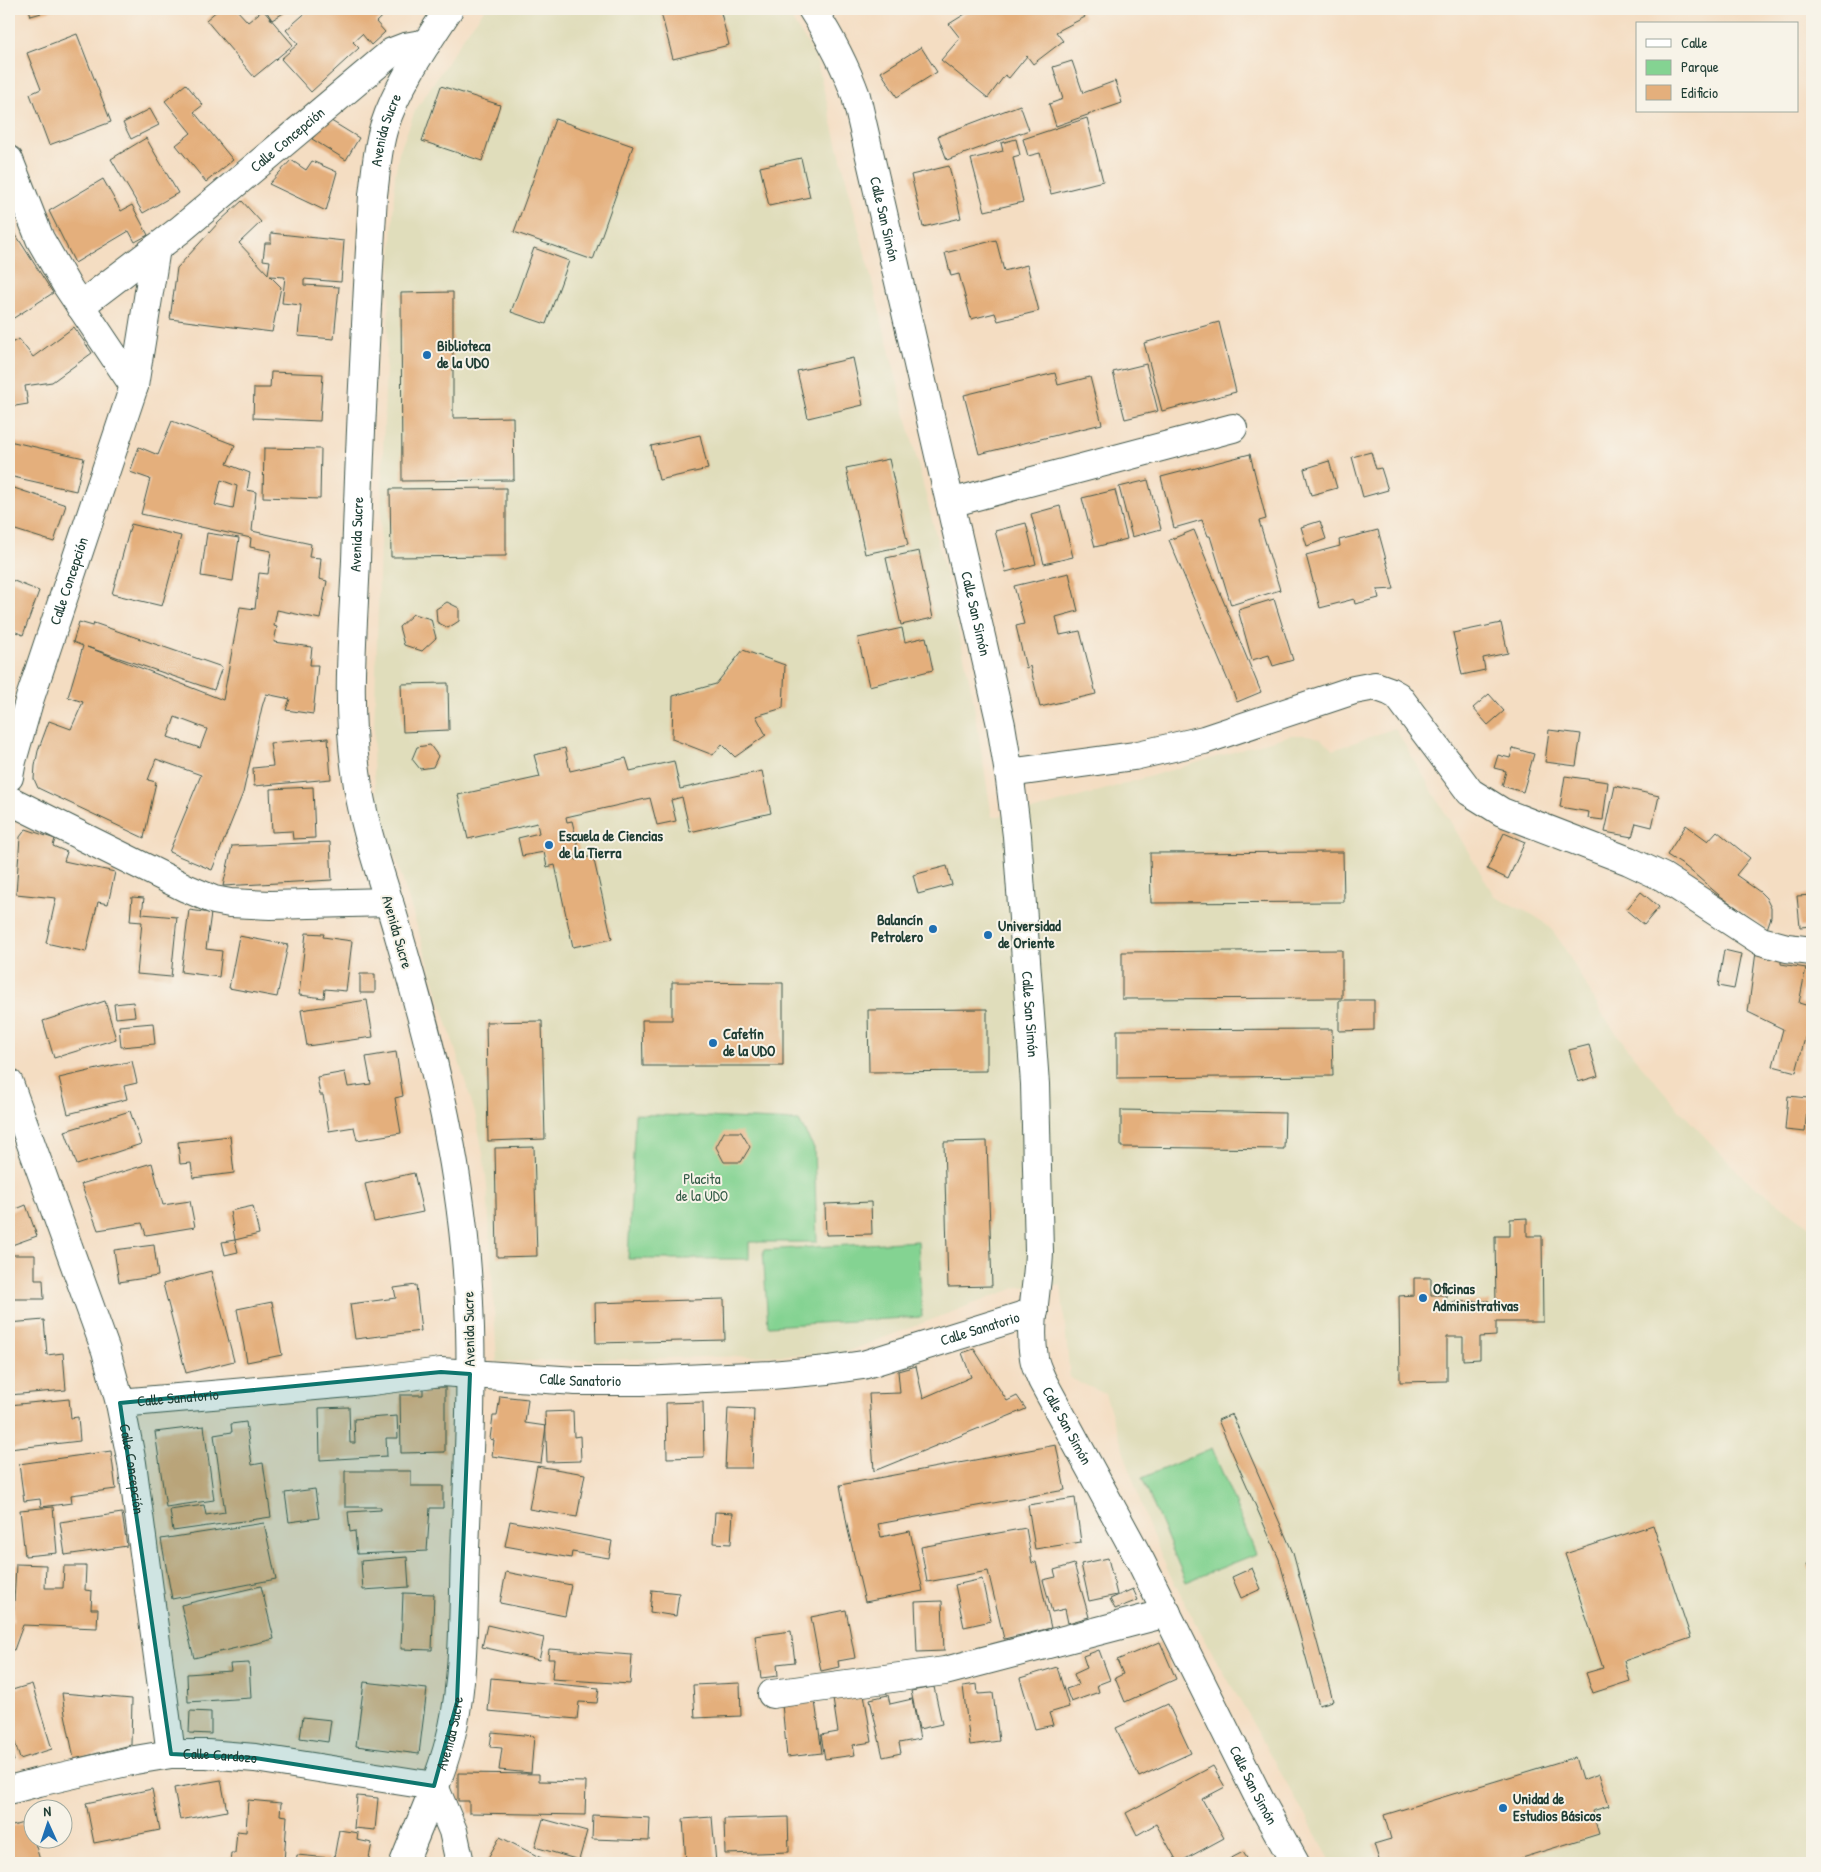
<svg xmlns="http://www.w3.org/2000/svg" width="1821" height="1872" font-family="'Patrick Hand',sans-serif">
	<rect width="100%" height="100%" fill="#f7f3e8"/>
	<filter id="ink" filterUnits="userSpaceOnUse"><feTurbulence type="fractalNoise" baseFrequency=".02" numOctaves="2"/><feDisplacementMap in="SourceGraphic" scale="10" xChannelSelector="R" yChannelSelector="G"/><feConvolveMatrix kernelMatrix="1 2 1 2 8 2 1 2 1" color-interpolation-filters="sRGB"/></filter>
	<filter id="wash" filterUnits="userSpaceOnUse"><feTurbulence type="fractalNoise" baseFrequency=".0096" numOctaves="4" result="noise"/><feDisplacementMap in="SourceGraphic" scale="20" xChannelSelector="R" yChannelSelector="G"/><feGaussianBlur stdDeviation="1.12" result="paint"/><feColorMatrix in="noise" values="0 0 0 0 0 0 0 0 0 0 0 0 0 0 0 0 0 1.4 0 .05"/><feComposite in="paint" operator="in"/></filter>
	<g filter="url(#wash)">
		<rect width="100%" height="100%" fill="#f4ddc2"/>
		<path fill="#e0ddbb" d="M485,9H784L808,44L817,63L949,587L972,693L992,817L1035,810L1291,735H1308L1322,739L1333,750L1395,728L1495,897L1533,915L1549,926L1562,944L1604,1017L1639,1063L1686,1117L1741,1175L1812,1229V1863H1332L1194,1620L1168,1571L1147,1522L1105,1394L1070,1378L1061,1285L1018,1287L841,1354L497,1362L487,1185L483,1153L475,1113L378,801L375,784L373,762L385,391L395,175L399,153L415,111L467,32Z"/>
		<path fill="#84d392" stroke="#528863" d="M635,1114L799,1121L814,1148L817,1242H749V1259H628Z
			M918,1241L922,1317L768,1326L763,1250Z
			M1212,1448L1256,1554L1186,1582L1142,1478Z"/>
		<g id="blocks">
			<path fill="#e4af7c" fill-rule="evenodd" d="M29,9H55L31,16Z
				M219,9H236L248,22L263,10L293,45L254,77L206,20Z
				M265,9H290L272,20Z
				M310,9H390L376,22L385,32L371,45L362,34L353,42L359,48L311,92L281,59L298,44L286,30Z
				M680,9H720L729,45L673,59L661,13Z
				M973,9H1080L1085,17L1056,32L1063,41L1033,64L1027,56L1009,78L1005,75L988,98L941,60L960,38L949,24Z
				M77,34L111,122L49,145L30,94L41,89L27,53Z
				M921,47L937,72L897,97L881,72Z
				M1072,61L1083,93L1115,81L1122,103L1056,126L1049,104L1063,99L1053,67Z
				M186,84L203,105L194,112L233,160L206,182L176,145L191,133L165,101Z
				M441,86L500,105L482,161L422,141Z
				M1020,105L1029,130L947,160L938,136Z
				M150,109L159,125L131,139L123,123Z
				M1087,118L1103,181L1051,194L1040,153L1028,156L1023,139Z
				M328,119L359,138L346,160L312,139Z
				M555,119L633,146L593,260L514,232Z
				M146,138L178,193L143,213L111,159Z
				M1016,139L1020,155L1013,157L1023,202L985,211L971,159L1003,151L1001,143Z
				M801,158L810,197L769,206L760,167Z
				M291,160L306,170L312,161L337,172L326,211L269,184Z
				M949,166L961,218L923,227L911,175Z
				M103,179L121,211L132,205L148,235L135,242L129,231L75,263L49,211Z
				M242,201L261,222L239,243L268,274L270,261L263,260L265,243H271V233L344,241L341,282L304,279V285L339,287L334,339L298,336L301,305L282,303L285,277L270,276L281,287L272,332L170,319L177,268L219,222Z
				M16,235L53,293L9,321V240Z
				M996,240L1004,271L1027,265L1039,311L998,321L995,313L971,319L959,274L951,276L945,253Z
				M534,248L569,261L546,324L511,312Z
				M453,292V418L513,417L514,480L402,481L401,293Z
				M1219,322L1236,392L1162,411L1144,343Z
				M74,327L92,353L52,382L25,386L28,404L9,407V344L19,339L33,357Z
				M853,358L863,405L808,418L797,371Z
				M1146,364L1158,411L1125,419L1113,372Z
				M271,372L323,374L320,421L253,418L254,388H270Z
				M1055,373L1058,385L1090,377L1102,424L979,454L964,395Z
				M172,421L235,445L227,464L250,473L247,490L256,492L252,531L311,544L309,557L321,558L319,579L327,581L320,619L277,610L274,626L277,627L274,642L312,647L310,665H318L313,714L286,710L290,699L266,694L262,707L243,793L212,870L169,852L201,775L156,759L148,780L156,782L144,838L38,788L34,779L35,766L38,751L49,721L71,729L83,702L68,697L83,646L73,642L79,622L93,626L94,623L222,667L214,690L87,647L223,700L240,607L255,609L259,573L268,574L271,551L250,547L251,538L141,514L150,479L130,472L139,447L158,455ZM221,480L237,486L233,509L215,505ZM175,717L207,729L200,748L168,737Z
				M700,435L708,469L659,480L651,446Z
				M9,441L84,458L76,491L9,476Z
				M264,448L321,449L320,499L263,497Z
				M1371,452L1376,469L1381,468L1388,490L1363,497L1352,457Z
				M1250,454L1266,519L1259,521L1280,590L1231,605L1210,536H1208L1202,520L1174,528L1161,477Z
				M889,459L908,545L865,554L846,468Z
				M1329,461L1337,488L1311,495L1304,469Z
				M1148,480L1161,529L1132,537L1119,487Z
				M11,487L66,505L54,542L9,528V493Z
				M506,488V556L391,557L390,489Z
				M1115,490L1127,539L1095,547L1082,498Z
				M1060,506L1073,557L1044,564L1031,514Z
				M1320,521L1326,539L1307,546L1301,527Z
				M1026,523L1036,564L1006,572L995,531Z
				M131,524L181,536L162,606L112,594Z
				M1194,530L1261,692L1237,702L1169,540Z
				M1378,530L1394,589L1377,590L1379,598L1355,604L1354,599L1320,608L1306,555L1340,546L1339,540Z
				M207,533L239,538L233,581L201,576Z
				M919,551L933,618L901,625L886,558Z
				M1069,573L1078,611L1056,617L1060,635L1080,631L1096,694L1040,707L1030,666L1026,668L1016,626L1024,624L1014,586Z
				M9,579L39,591L23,635L9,629Z
				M1274,599L1293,660L1273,666L1269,655L1252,660L1238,610Z
				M447,602L459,608V621L448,628L437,622L436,609Z
				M413,614L431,619L436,638L422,651L404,645L399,627Z
				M1501,623L1508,653L1483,658L1485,670L1462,675L1453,633Z
				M902,628L905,642L926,637L933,670L869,686L858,638Z
				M743,650L785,665L783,708L756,716L766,735L735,757L722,744L713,755L672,739L673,696L716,684Z
				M448,683L449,730L403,732L401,684Z
				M1489,694L1504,711L1488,725L1473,708Z
				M1549,730L1581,734L1576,766L1545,762Z
				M328,738L331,779L254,786L253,768L273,766L270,743Z
				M430,745L438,756L433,767L420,769L412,759L417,747Z
				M565,748L570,771L626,758L630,771L674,761L680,789L762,771L771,813L690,832L682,797L671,800L676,821L657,825L650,798L566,817L567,822L572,821L580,854L575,855L576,860L593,856L612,939L573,947L555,865L547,867L544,852L522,856L518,838L539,833L537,823L468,839L458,795L540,777L534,755Z
				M1513,748L1534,754L1523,792L1502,786L1506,771L1494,768L1498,755L1510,758Z
				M1565,776L1608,782L1603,820L1588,818L1589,812L1560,807Z
				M1615,786L1659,796L1652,827L1636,823L1632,837L1605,832Z
				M313,787L315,838L293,839L292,831L272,832L270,789Z
				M1686,825L1708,841L1717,831L1750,858L1736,875L1760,892L1766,898L1771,908V917L1767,929L1719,895L1686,867L1667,855Z
				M26,829L55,839L53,846L67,852L64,861L115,872L108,904L98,902L86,952L46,943L56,898L16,894L20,837Z
				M1504,833L1525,842L1508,879L1487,869Z
				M330,842L332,880L223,886L232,846Z
				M1343,852L1344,902L1151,903L1150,853Z
				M947,866L952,885L918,894L913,875Z
				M1641,892L1659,907L1644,925L1626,910Z
				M1812,895V926L1800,927L1797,896Z
				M132,897L144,898L142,914L177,917L171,977L137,974L142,922L130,921Z
				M189,910L211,913L206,949L222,951L219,977L181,972Z
				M306,933L324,934L323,937L352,941L346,991L325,989L324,998L299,995Z
				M239,936L288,945L277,997L229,988Z
				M1342,950V998L1122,999V952Z
				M1724,950L1741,954L1734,989L1718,986Z
				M1756,952L1781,955V964L1806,968L1799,1003L1812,1007V1012L1796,1072L1773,1066L1783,1029L1748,1012Z
				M360,974H375V993H360Z
				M672,982L783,983V1066H643L642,1020H672Z
				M367,1000L373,1037L307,1046L301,1010Z
				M1339,1000H1374V1030L1339,1031Z
				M105,1001L116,1039L54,1058L43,1021Z
				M133,1002L135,1016L116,1018L114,1004Z
				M987,1009V1071L869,1072L868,1010Z
				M542,1021L545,1139L488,1141L486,1022Z
				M153,1023L155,1044L121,1047L119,1026Z
				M1332,1029L1333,1076L1117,1078V1030Z
				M1589,1045L1598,1076L1578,1082L1569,1050Z
				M396,1052L403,1096L395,1098L401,1133L357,1140L354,1127L329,1131L323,1095H320L317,1077L345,1072L348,1087L371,1084L366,1057Z
				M132,1061L137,1083L124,1086L127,1099L68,1114L59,1078Z
				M1788,1096L1808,1098L1805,1132L1785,1130Z
				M1121,1110L1285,1113L1284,1149L1121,1147Z
				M130,1111L141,1144L77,1165L65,1131Z
				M724,1132H741L750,1147L741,1162H724L716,1147Z
				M230,1136L234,1173L193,1178L191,1163L180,1164L178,1142Z
				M987,1141L992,1286L948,1287L944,1142Z
				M534,1147L537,1256L497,1257L495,1148Z
				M152,1163L163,1205L190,1201L195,1227L146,1235L142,1223L98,1230L81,1184Z
				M414,1173L423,1212L374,1222L365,1184Z
				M871,1202L872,1234L826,1235L825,1204Z
				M26,1205L37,1236L9,1246V1212Z
				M253,1206L259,1234L235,1240L230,1211Z
				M1527,1218V1236H1542L1543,1322H1496V1336L1480,1337V1359L1463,1360V1337H1447V1381L1400,1382L1399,1296L1414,1295V1278H1431V1295H1446V1309H1453V1302L1489,1301V1308H1496L1495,1236H1510V1219Z
				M235,1240L238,1252L225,1255L222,1242Z
				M154,1245L158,1276L119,1282L114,1250Z
				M9,1255H35V1280H43L44,1299H9Z
				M211,1271L234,1361L186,1373L163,1284Z
				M416,1285L421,1331L355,1339L350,1304L396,1298L394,1288Z
				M724,1299L725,1340L596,1343L595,1303Z
				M272,1302L282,1355L247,1362L237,1309Z
				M44,1320L47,1355L63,1353L66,1390L9,1395V1323Z
				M974,1349L1007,1401L1017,1396L1026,1409L874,1471L869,1394L900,1393L898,1371L916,1366L923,1398L971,1377L962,1353Z
				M423,1387H445V1452L401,1453L400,1395H423Z
				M500,1396L528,1399L525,1423L546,1426L541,1463L492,1456L494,1440L490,1439L493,1416H497Z
				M69,1399L71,1418L78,1417L80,1441L9,1449V1405Z
				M703,1402L704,1457L667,1458L666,1403Z
				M349,1407L350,1443H355L354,1419L397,1416L398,1438H386L387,1456L320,1460L319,1408Z
				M728,1408L754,1409L752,1468H725Z
				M573,1411L574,1437L580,1436L581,1461L547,1462L545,1412Z
				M1232,1414L1293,1553L1333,1701L1319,1705L1279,1559L1218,1420Z
				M246,1422L252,1465L263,1463L271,1517L173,1531L170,1510L204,1505L206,1515L225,1512L214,1435L232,1432L231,1424Z
				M204,1426L214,1500L166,1507L155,1432Z
				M1056,1445L1065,1490L878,1524L881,1537L910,1531L923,1591L865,1602L848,1530L840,1485Z
				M111,1451L116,1489L71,1495L72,1503L41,1507L40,1499L24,1501L19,1464Z
				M537,1466L585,1474L577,1517L529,1509Z
				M345,1471H411V1486H443V1508H430L427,1551L357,1554L355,1531L350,1532L348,1512L381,1510V1507H345Z
				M315,1489L319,1518L289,1522L285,1493Z
				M1075,1498L1081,1542L1035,1549L1028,1505Z
				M53,1507L57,1553L25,1556L20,1510Z
				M715,1512L733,1513L731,1544L713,1543Z
				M122,1513L127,1546L65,1555L60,1522Z
				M510,1521L612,1541L609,1558L572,1552L571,1558L505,1546Z
				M264,1523L276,1579L172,1599L161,1539Z
				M1653,1525L1691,1638L1624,1661L1630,1681L1593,1693L1586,1673L1603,1668L1565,1554Z
				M1026,1528L1032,1563L1036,1562L1051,1628L1004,1639L988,1571L927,1582L921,1547Z
				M407,1557L409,1587L363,1590L361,1561Z
				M1108,1558L1117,1595L1089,1601L1081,1564Z
				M1812,1562V1575L1807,1565Z
				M16,1564L46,1565L45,1588H63L64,1566H86L85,1590L92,1591L91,1609H98L97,1628L23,1625L14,1650L9,1649V1620L13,1622Z
				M1074,1564L1089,1617L1068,1623L1065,1609L1052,1612L1043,1580L1056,1577L1054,1570Z
				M1252,1568L1261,1589L1241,1598L1232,1577Z
				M506,1572L571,1585L565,1616L500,1603Z
				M982,1579L991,1621L964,1627L955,1585Z
				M261,1586L274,1639L194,1658L181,1605Z
				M1133,1589L1138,1600L1115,1609L1110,1599Z
				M652,1590L679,1593L676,1616L650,1612Z
				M403,1593L434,1594L432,1650L401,1649Z
				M942,1601L944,1651L917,1652L915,1602Z
				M846,1610L855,1658L838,1661L839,1667L821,1671L811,1617Z
				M487,1625L544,1638L539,1660L482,1647Z
				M791,1631L795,1662L777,1664L778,1676L761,1678L755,1636Z
				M1160,1642L1176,1679L1125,1702L1115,1678L1123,1674L1117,1660Z
				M549,1649L632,1655L630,1684L552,1679L554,1659H548Z
				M1099,1650L1110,1680L1097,1685L1099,1692L1071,1702L1066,1689L1078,1685L1074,1674L1087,1668L1083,1656Z
				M249,1663L251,1698L188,1702L187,1674L231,1671L230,1664Z
				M1057,1667L1069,1707L1049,1713L1053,1725L1035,1729L1020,1678Z
				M491,1678L599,1688L597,1703L579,1702L577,1719L488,1711Z
				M364,1682L427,1689L419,1754L356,1746Z
				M740,1683L741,1716L695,1718L693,1685Z
				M32,1684L52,1749L20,1759L9,1723V1691Z
				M977,1684L978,1694L993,1693L999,1741L970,1745L963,1686Z
				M934,1687L942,1724L919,1729L911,1691Z
				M62,1693L132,1699L131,1745L74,1759L65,1714Z
				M864,1694L872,1742L853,1745L855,1755L825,1759L821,1735L838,1732L833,1699Z
				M888,1695L890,1704L912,1699L920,1739L899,1743L901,1753L883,1757L870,1699Z
				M815,1701L822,1753L787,1757L782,1704Z
				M1168,1704L1191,1753L1139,1777L1116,1728Z
				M190,1711L211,1712V1734L189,1733Z
				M303,1717L331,1720L328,1742L300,1738Z
				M492,1732L534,1736L531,1773L499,1770L502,1748L490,1747Z
				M9,1744L14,1761L9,1762Z
				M1575,1757L1582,1780L1599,1774L1609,1806L1592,1811L1599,1834L1505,1863H1380L1374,1844L1391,1839L1384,1815Z
				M1213,1766L1225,1787L1202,1799L1224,1838L1178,1863L1156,1824L1137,1835L1126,1813Z
				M458,1773L539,1774V1781L586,1782L585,1815L469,1813V1801H458Z
				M221,1780L227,1811L180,1820L174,1788Z
				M152,1789L160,1830L94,1843L86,1803Z
				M357,1796L378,1798L375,1830L354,1828Z
				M248,1800L281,1803L280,1815L287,1816L284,1863H230L231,1853H235L237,1831L246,1832Z
				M593,1815L650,1818L649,1841L592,1839Z
				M712,1817L716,1863H686L683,1819Z
				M788,1817L789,1852L725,1854L724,1819Z
				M543,1819L587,1831L579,1860L535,1847Z
				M30,1821L32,1840H34L40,1860L28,1863H12L9,1850V1827Z
				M339,1830L358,1833L357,1840L372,1843L368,1863H333Z
				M500,1837L551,1863H485Z
				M1243,1852L1250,1863H1222Z
				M297,1855L329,1858V1863H296Z"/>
		</g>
	</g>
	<g filter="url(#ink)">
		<use href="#blocks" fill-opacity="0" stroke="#3f5549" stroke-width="1"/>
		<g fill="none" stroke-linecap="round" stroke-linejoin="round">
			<g stroke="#3f5549" stroke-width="30">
				<g id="minor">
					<path id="s1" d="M812,9C830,37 845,65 856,96L982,641L1001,725L1010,780L1017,836L1035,1084L1039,1252C1038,1287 1028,1323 1034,1358C1035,1365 1039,1373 1042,1380L1141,1562L1260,1800L1295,1863"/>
					<path d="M9,160L40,239L67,286L134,386"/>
					<path id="s2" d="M80,306L180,230L392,52L405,47L427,43"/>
					<path d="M950,503L1233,428"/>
					<path d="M1009,773L1134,756L1204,740L1354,690L1375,686L1389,691L1398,696L1470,792L1502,812L1629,861L1663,877L1761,941L1787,948L1812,951"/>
					<path id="s3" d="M9,777L12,761L30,698L134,386L156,248"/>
					<path d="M9,800L186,888L214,900L230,903L270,905L389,902"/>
					<path id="s4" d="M9,1083L106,1351L120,1403L132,1463L171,1754"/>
					<path id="s5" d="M120,1403L372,1381L441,1372L576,1381H641L771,1375L828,1370L863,1365L1034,1312"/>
					<path d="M772,1694L945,1671L1167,1613"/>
					<path id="s6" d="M9,1790L39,1782L135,1760L171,1754H207L255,1758L434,1786L453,1831L460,1863"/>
					<path id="s7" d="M404,1863C421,1819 443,1774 453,1727C465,1673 463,1605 465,1549C468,1476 472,1402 470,1328C468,1250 457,1169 440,1093C429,1040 414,988 399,936C384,882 363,829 356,772C346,701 353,632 356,560C360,439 366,317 373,195C376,173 377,149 384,127C397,86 426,44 449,9"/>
				</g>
			</g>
			<use href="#minor" stroke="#fff" stroke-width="28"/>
		</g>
	</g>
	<path fill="#0f766e" fill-opacity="0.2" stroke="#0f766e" stroke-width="4" stroke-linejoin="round" d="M441,1372L470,1374L457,1702L434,1786L255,1758L171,1754L120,1403Z"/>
	<g fill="#1f6fb2" stroke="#f7f3e8" stroke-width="2">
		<circle cx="427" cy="355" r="5"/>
		<circle cx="549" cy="845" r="5"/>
		<circle cx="933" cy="929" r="5"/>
		<circle cx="988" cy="935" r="5"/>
		<circle cx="713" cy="1043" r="5"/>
		<circle cx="1423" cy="1298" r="5"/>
		<circle cx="1503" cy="1808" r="5"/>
	</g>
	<g text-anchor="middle" stroke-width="4" stroke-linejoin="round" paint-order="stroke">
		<g font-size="15" fill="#1f3d34" stroke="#f7f3e8">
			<text dy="5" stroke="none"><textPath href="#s7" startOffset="1758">Avenida Sucre</textPath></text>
			<text dy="5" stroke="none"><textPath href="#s2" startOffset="266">Calle Concepción</textPath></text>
			<text dy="5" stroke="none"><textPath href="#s1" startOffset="224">Calle San Simón</textPath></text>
			<text dy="5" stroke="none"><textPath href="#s7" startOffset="1352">Avenida Sucre</textPath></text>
			<text dy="5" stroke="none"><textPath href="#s3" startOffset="205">Calle Concepción</textPath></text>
			<text dy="5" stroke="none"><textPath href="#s1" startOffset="629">Calle San Simón</textPath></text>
			<text transform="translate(397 932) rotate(74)" y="5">Avenida Sucre</text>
			<text dy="5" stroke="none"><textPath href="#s1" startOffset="1034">Calle San Simón</textPath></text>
			<text transform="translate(469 1329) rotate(-91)" y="5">Avenida Sucre</text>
			<text dy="5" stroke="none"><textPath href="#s5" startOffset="868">Calle Sanatorio</textPath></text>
			<text dy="5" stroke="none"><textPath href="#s5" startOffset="462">Calle Sanatorio</textPath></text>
			<text dy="5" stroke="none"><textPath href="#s5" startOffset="58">Calle Sanatorio</textPath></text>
			<text dy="5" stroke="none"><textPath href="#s1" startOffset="1454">Calle San Simón</textPath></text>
			<text dy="5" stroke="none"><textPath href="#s4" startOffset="406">Calle Concepción</textPath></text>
			<text dy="5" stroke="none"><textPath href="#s7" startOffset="138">Avenida Sucre</textPath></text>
			<text dy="5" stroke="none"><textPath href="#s6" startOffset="215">Calle Cardozo</textPath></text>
			<text dy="5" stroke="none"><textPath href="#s1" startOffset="1859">Calle San Simón</textPath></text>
		</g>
		<g font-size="15" font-weight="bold" fill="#1f3d34" stroke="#f7f3e8" text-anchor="start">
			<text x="437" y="351">Biblioteca<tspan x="437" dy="17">de la UDO</tspan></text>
			<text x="559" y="841">Escuela de Ciencias<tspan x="559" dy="17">de la Tierra</tspan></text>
			<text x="923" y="925" text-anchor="end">Balancín<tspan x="923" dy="17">Petrolero</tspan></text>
			<text x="998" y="931">Universidad<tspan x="998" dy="17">de Oriente</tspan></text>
			<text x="723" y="1039">Cafetín<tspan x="723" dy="17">de la UDO</tspan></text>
			<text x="1433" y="1294">Oficinas<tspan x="1433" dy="17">Administrativas</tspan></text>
			<text x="1513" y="1804">Unidad de<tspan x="1513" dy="17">Estudios Básicos</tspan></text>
		</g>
		<g font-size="15" fill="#335b47" stroke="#f7f3e8">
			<text x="702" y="1184">Placita<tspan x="702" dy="17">de la UDO</tspan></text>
		</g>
	</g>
	<rect width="1821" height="1872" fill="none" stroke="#f7f3e8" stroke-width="30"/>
	<rect x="1636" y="22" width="162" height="90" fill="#f7f3e8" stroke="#a1aaa0"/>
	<rect x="1646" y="39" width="25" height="8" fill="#ffffff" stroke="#a1aaa0"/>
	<text x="1681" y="48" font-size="15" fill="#1f3d34">Calle</text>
	<rect x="1646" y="60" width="25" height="15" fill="#84d392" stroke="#a1aaa0"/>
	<text x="1681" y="72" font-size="15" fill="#1f3d34">Parque</text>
	<rect x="1646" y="85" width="25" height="15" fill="#e4af7c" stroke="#a1aaa0"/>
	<text x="1681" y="98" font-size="15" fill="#1f3d34">Edificio</text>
	<g transform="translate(48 1824) rotate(357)"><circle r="24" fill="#f7f3e8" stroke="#a1aaa0"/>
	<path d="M0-4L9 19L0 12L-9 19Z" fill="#1f6fb2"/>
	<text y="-8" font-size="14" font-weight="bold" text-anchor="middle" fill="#1f3d34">N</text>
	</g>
</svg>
